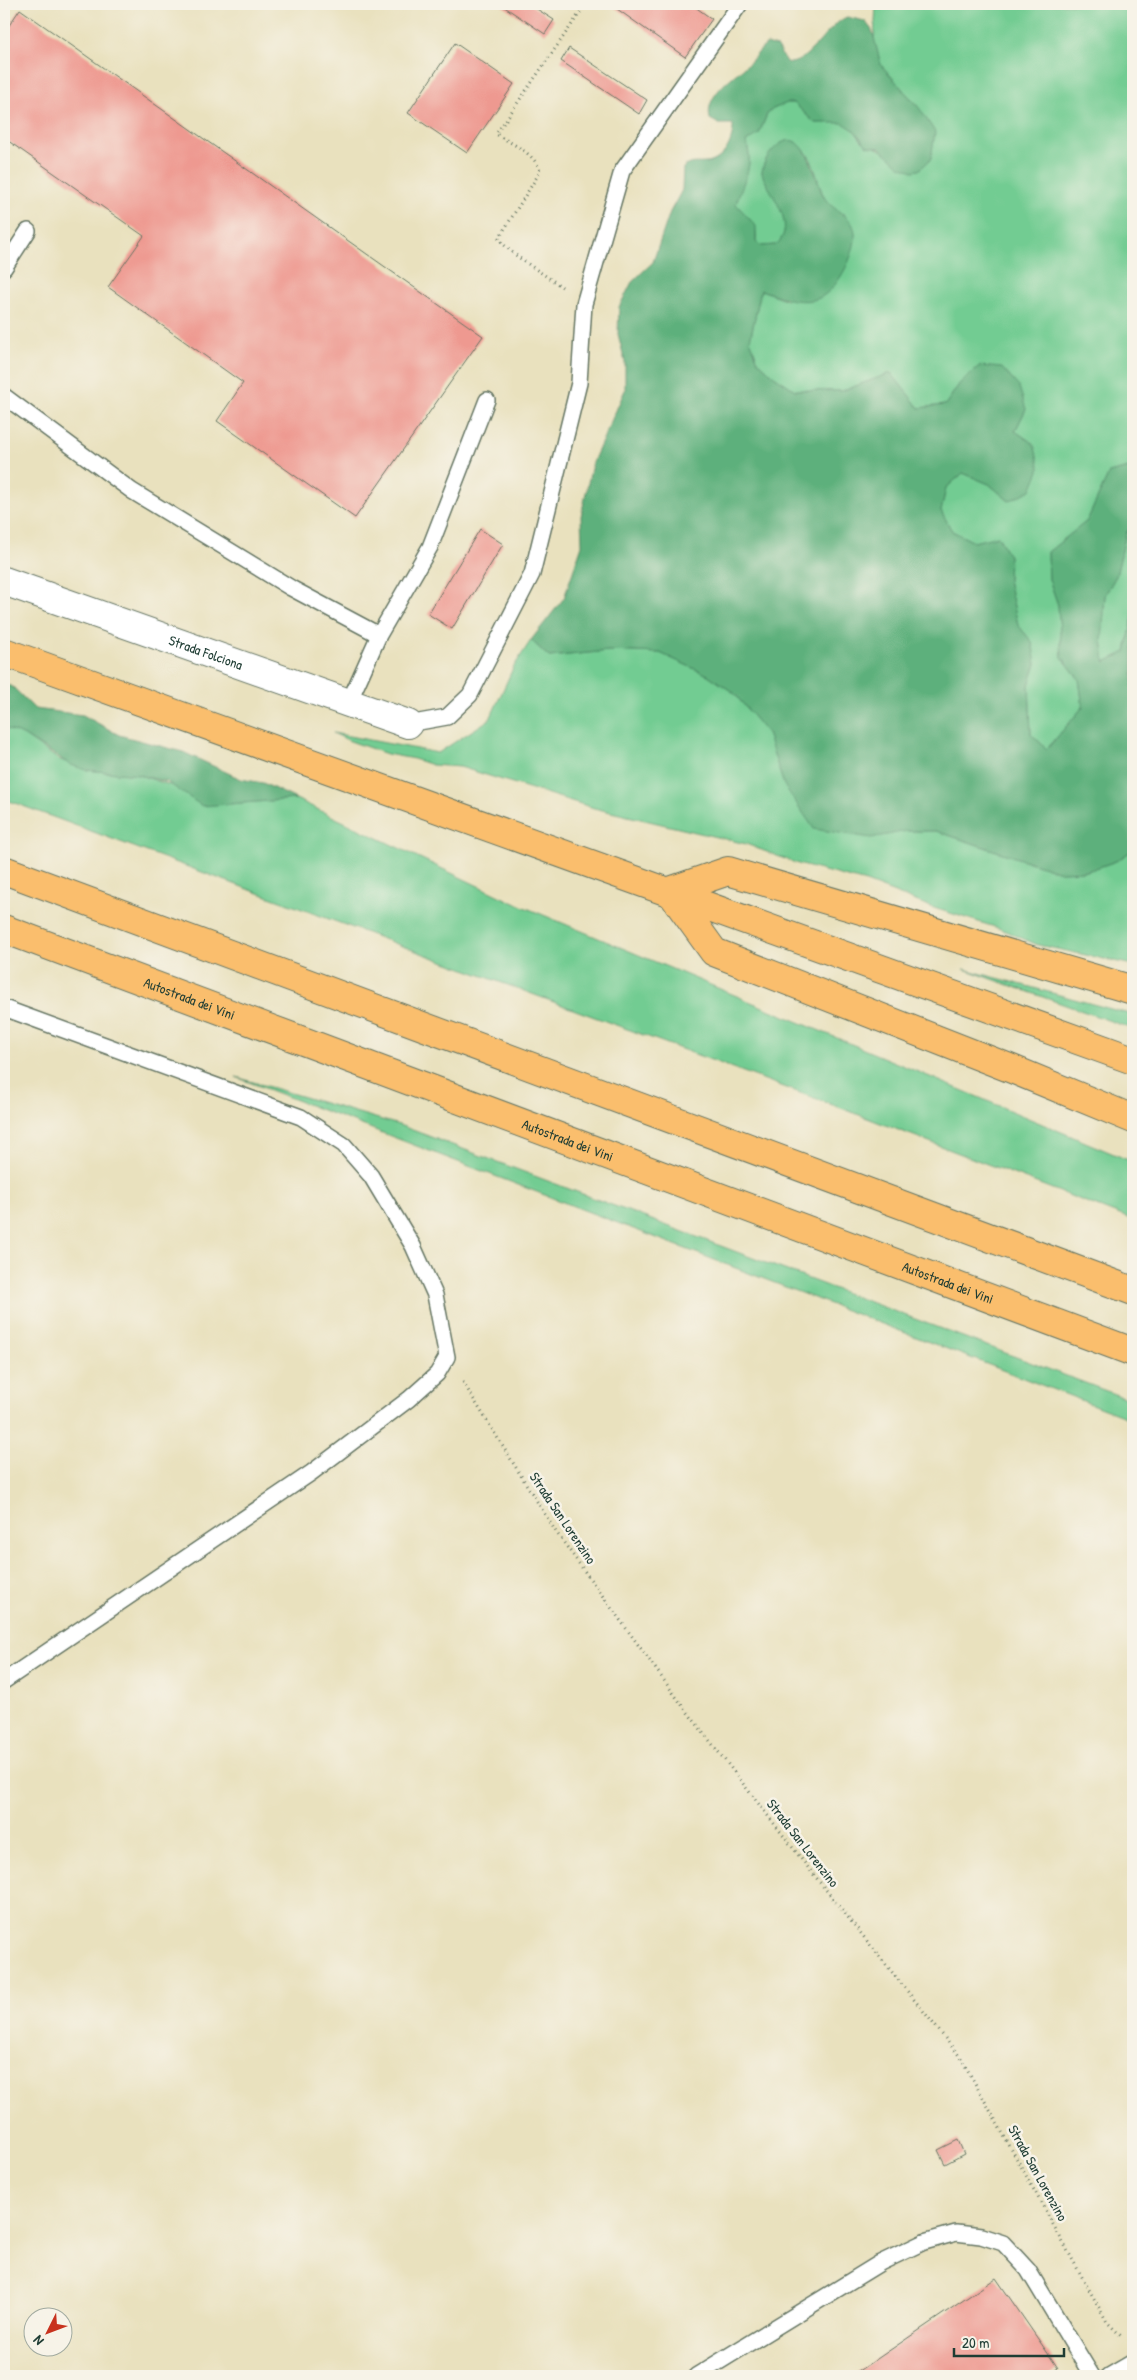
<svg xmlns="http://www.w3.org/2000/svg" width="1137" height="2380" font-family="'Patrick Hand',sans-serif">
	<rect width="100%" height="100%" fill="#f7f3e8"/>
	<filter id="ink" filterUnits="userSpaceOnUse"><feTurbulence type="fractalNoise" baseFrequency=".02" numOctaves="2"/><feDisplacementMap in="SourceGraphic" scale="10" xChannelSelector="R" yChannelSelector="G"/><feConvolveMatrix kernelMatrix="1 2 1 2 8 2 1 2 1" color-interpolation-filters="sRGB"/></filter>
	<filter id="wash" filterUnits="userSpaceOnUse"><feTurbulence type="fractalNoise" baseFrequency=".0096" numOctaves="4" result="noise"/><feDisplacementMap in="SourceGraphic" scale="20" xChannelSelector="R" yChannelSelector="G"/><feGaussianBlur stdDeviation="1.12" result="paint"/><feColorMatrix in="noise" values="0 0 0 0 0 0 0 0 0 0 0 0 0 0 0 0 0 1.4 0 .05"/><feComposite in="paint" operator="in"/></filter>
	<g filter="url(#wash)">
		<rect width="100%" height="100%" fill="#e9e1be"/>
		<path fill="#72cc92" stroke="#488463" d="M876,4H1133V467L1109,473L1087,521L1048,552L1049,579L1058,605L1062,657L1079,679L1083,707L1047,749L1031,734L1029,685L1036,664L1032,642L1018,625L1008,580L1009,556L998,536L974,542L952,531L941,511L946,488L963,473L989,484L1009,501L1034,444L1015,431L1026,409L960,383L945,405L919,408L891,373L842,391L795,390L774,376L758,361L750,340L761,290L787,300L845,214C812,209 824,157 796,144C792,142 785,143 781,143C771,151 763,160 762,173C770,194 799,225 776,245L761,246L756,241C759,222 744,218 736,204C742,180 755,167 746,142L759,134L767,114L773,109L787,103H794L815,123L843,122L854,130L862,141L885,152L920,109L881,65L874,40Z
			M1133,524V616L1126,652L1105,662L1102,640L1105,595L1116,576L1126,533Z
			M531,640L549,657L608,651L660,653L708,675L734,693L767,733L784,785L907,831H936L1060,872L1087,871L1116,861L1133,850V965L1038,945L998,928L934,908L866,882L798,864L746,844L594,808L460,767L432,765L414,759L387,754L350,741L333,733L438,753L490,719L513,668Z
			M4,728L23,735L58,759L86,770L139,775L228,804L296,799L510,901L1133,1162V1220L849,1111L4,799Z
			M964,969L1133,1015V1029Z
			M236,1077L399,1125L1133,1401V1420Z"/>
		<path fill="#5db07c" stroke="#3e7658" d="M847,17L865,21L872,30L881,65L920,109L935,132L931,159L919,170L913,171L900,166L880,148L867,146L854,130L843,123H815L794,103H787L773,109L767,114L759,134L746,142C755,168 743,179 736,204L756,226V241L761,246L776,245C799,225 769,194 762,173C763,163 768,154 776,147C806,120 816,184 824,197C834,213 853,214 855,233C857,253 835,297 813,300C794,303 779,296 761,290L750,340L758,361L774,376L795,390L842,391L891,373L919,408L945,405L960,383L979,366L1002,368L1019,387L1026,409L1015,431L1034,444L1040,468L1031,490L1009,501L989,484L963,473L946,488L941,511L952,531L974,542L998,536L1009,556L1008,580L1018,625L1032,642L1036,664L1029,685L1031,734L1047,749L1083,707L1079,679L1062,657L1058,605L1049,579L1048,552L1087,521L1109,473L1133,467V524L1126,533L1116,576L1105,595L1102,640L1105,662L1126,652L1133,616V850L1116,861L1087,871L1060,872L936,831H907L871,838L814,829L784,785L767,733L734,693L708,675L660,653L608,651L549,657L531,640L564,598L582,545L581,516L592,464L625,390V362L618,334L619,307L632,282L653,262L670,212L682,190L683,168C690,161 697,164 705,163C724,162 734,140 733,124H719L710,119C704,93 736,76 751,61C757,55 760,49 767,44L777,47L786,62C804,70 829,23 847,17Z
			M4,683L13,687L35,709L83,715L119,735L183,752L241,779L263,783L296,799L202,806L167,782L139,775L86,770L71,765L23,735L4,728Z"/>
		<g id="blocks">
			<path fill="#ee9990" d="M500,4H529L554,20L545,34Z
				M610,4H691L712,19L685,57Z
				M20,9L483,336L355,518L217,421L243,383L108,287L144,236L4,138V33Z
				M455,43L514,84L467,153L408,113Z
				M569,48L647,100L639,114L561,61Z
				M480,529L503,544L452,629L428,614Z
				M958,2140L964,2154L945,2164L938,2150Z
				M996,2278L1058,2368L1047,2376H852Z"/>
		</g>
	</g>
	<g filter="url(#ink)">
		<use href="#blocks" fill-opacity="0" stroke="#667664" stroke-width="1"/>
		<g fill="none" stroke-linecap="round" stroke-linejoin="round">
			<g stroke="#667664" stroke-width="18">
				<path id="service" d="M4,268L28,231
					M4,396L132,491L291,588L379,635
					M349,702L379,635L430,547L487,400
					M408,724L447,717L470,695L532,574L579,383L584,304L622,171L740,4
					M4,1008L301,1117L344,1145L371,1176L413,1246L435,1295L447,1357L437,1374L409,1399L311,1473L4,1681
					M696,2376L880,2263L924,2242L956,2233L981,2236L1003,2243L1028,2270L1092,2376
					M1109,2376L1133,2362"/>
			</g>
			<g stroke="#667664" stroke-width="30">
				<g id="minor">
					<path id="s1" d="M4,581L408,724"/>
				</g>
			</g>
			<g stroke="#667664" stroke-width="30">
				<path id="trunk" d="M4,652L1133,1060
					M670,891L714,952L1012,1069L1133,1119
					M670,891L728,871L1133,990"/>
			</g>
			<g stroke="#667664" stroke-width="30">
				<g id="motorway">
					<path d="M4,870L1133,1291"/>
					<path id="s2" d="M4,929L1133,1352"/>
				</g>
			</g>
			<path stroke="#667664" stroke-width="3" stroke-dasharray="1 4" stroke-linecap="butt" d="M562,287C546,275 507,253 499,238L540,172C537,154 510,143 496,134L586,4
				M463,1382L556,1532L682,1705L810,1870L961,2058L1107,2322L1122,2337"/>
			<use href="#service" stroke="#fff" stroke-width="15"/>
			<use href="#minor" stroke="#fff" stroke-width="28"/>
			<use href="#trunk" stroke="#fabe6d" stroke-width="28"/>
			<use href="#motorway" stroke="#fabe6d" stroke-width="28"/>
		</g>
	</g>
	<g text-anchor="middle" stroke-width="5" stroke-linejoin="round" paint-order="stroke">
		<g font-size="14" fill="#1f3d34" stroke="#f7f3e8">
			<text dy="5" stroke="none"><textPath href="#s1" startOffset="214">Strada Folciona</textPath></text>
			<text dy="5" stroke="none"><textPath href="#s2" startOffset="198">Autostrada dei Vini</textPath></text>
			<text dy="5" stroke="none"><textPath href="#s2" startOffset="602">Autostrada dei Vini</textPath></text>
			<text dy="5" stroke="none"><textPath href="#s2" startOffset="1008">Autostrada dei Vini</textPath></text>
			<text transform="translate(563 1518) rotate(56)" y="5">Strada San Lorenzino</text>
			<text transform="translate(803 1843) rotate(52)" y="5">Strada San Lorenzino</text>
			<text transform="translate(1038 2173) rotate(61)" y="5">Strada San Lorenzino</text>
		</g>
	</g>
	<rect width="1137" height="2380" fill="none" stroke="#f7f3e8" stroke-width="20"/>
	<g transform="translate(48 2332) rotate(228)"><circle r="24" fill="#f7f3e8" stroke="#a1aaa0"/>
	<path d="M0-4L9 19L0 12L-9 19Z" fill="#c8321e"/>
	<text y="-8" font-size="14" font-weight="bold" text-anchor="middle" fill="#1f3d34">N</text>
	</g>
	<path d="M954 2348v8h110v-8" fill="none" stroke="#1f3d34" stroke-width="2.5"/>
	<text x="962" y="2348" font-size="15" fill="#1f3d34" stroke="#f7f3e8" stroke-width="4" paint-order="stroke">20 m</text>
</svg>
